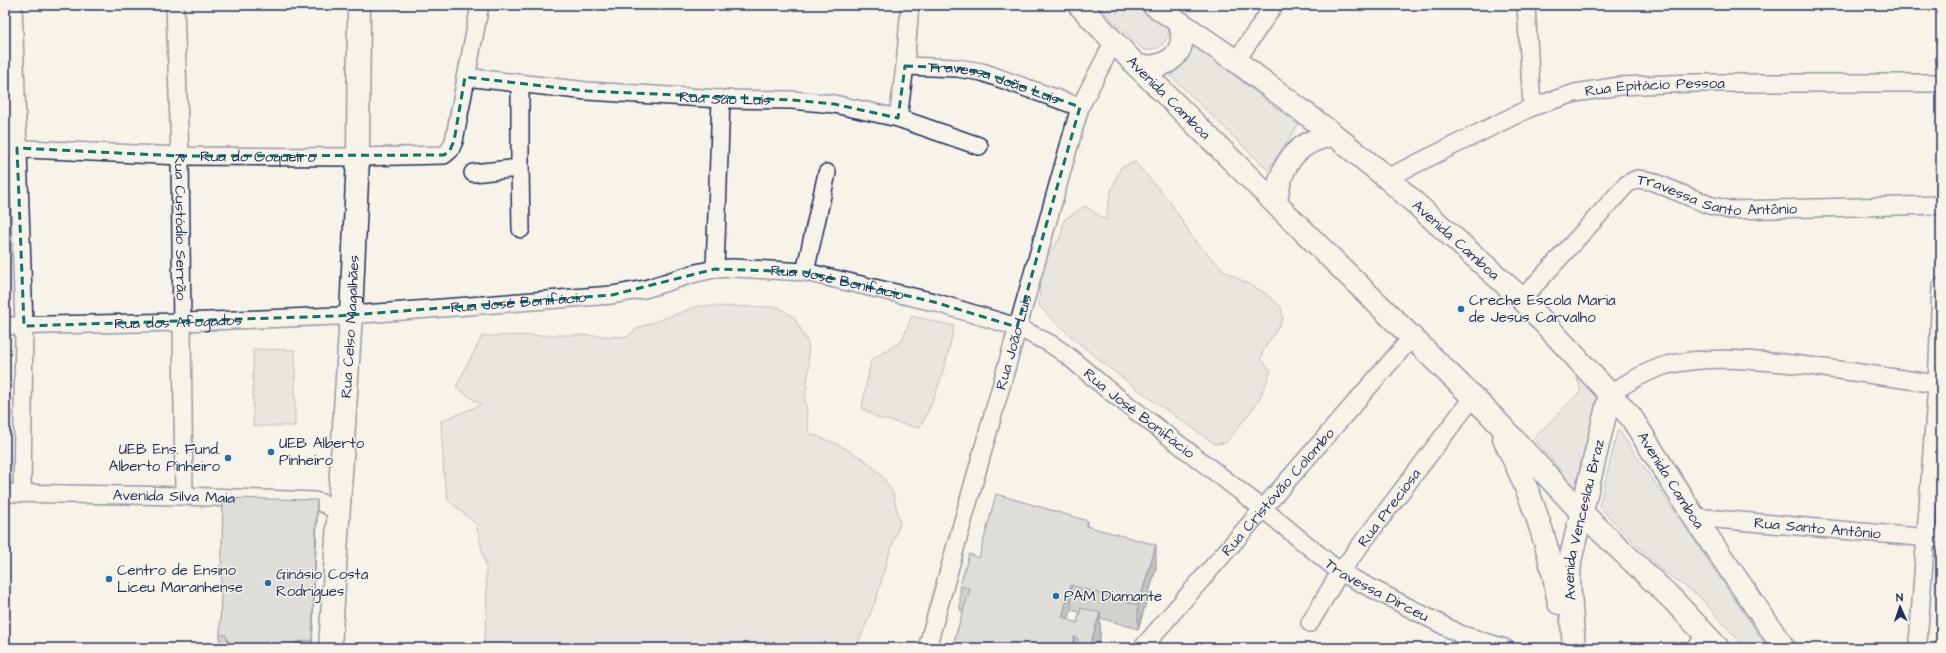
<svg xmlns="http://www.w3.org/2000/svg" width="1946" height="653" font-family="'Architects Daughter',sans-serif">
	<rect width="100%" height="100%" fill="#f7f3e8"/>
	<filter id="ink" filterUnits="userSpaceOnUse"><feTurbulence type="fractalNoise" baseFrequency=".025" numOctaves="2"/><feDisplacementMap in="SourceGraphic" scale="8" xChannelSelector="R" yChannelSelector="G"/><feConvolveMatrix kernelMatrix="1 2 1 2 8 2 1 2 1" color-interpolation-filters="sRGB"/></filter>
	<g filter="url(#ink)">
		<path fill="#d7d6d4" stroke="#798299" d="M1097,5H1140L1170,28C1165,45 1162,49 1144,50Z
			M1194,44L1298,125L1268,170L1171,76Z
			M1135,162L1170,202L1197,244L1226,272L1265,293L1281,307L1283,319L1263,351L1261,359L1271,371L1258,402L1226,443L1215,444C1154,401 1092,360 1039,306L1041,265L1060,238L1064,220L1085,206L1106,220L1110,194L1121,167Z
			M698,306L778,307L794,317L808,343L809,369L805,398L809,433L839,445L868,462L882,476L893,493L900,523L887,560L876,600L856,648H483L487,615L486,567L476,524L448,500L444,477L441,421L481,405L456,387L482,336L579,335L627,337L638,328Z
			M912,316L954,326C948,358 936,401 919,428L878,418L862,408L871,360L901,342Z
			M253,349L295,350V426H253Z
			M1574,368L1594,390L1598,403L1578,492L1534,438L1581,391Z
			M1618,429L1765,644L1756,648H1745L1699,596L1663,571L1599,507Z"/>
		<g fill="none" stroke-linecap="round" stroke-linejoin="round">
			<g stroke="#1b2f5e" stroke-width="20">
				<g id="minor">
					<path d="M13,5L24,326L22,493"/>
					<path id="s1" d="M175,5L180,156L184,496"/>
					<path d="M1526,5L1532,107"/>
					<path d="M1236,61L1274,5"/>
					<path id="s2" d="M905,66L957,68L982,72L1080,107"/>
					<path id="s3" d="M465,77L587,91L721,99L792,100L834,104L898,118L979,146"/>
					<path d="M520,84V168L521,229"/>
					<path d="M898,118L905,66L910,5"/>
					<path id="s4" d="M5,148L180,156L358,157L444,155L450,150L454,141L480,5"/>
					<path d="M473,173L520,168"/>
					<path id="s5" d="M1387,178L1532,107L1575,93L1620,86L1691,83H1941"/>
					<path d="M715,269L721,99"/>
					<path d="M805,272L827,173"/>
					<path id="s6" d="M1522,299L1627,184L1637,179L1651,181L1709,205L1730,210L1941,205"/>
					<path id="s7" d="M5,326L183,322L337,316L612,295L645,289L696,273L715,269L733,268L805,272L934,302L1017,327L1051,344L1068,356L1107,389L1262,508L1340,572L1460,634L1505,648"/>
					<path d="M1610,394C1628,382 1646,371 1667,365C1709,355 1750,360 1793,364C1841,370 1889,377 1937,384"/>
					<path id="s8" d="M5,493L184,496L314,501L325,504L340,514"/>
					<path id="s9" d="M1694,517L1941,539"/>
					<path id="s10" d="M1310,623L1340,572L1473,397"/>
					<path d="M1918,643L1937,384L1941,287"/>
					<path id="s11" d="M927,648L1080,107L1114,41"/>
					<path id="s12" d="M1142,648L1413,336"/>
					<path d="M1696,648L1706,636"/>
				</g>
			</g>
			<g stroke="#1b2f5e" stroke-width="25">
				<g id="major">
					<path id="s13" d="M1079,5L1137,66L1276,204L1491,415L1582,513L1672,599L1718,648"/>
					<path id="s14" d="M1154,5L1236,61L1334,135L1387,178L1522,299L1631,417L1694,517L1784,648"/>
					<path d="M1137,66C1166,70 1189,55 1180,23"/>
					<path d="M1276,204C1279,166 1295,141 1334,135"/>
					<path d="M1504,439C1530,491 1550,546 1559,603"/>
					<path id="s15" d="M330,648L351,315L358,157L359,5"/>
					<path id="s16" d="M1574,648L1569,580L1570,561L1610,394"/>
				</g>
			</g>
			<use href="#minor" stroke="#f7f3e8" stroke-width="17"/>
			<use href="#major" stroke="#f7f3e8" stroke-width="22"/>
		</g>
		<path fill="#a5a8a9" stroke="#1b2f5e" fill-rule="evenodd" d="M317,518L312,648H220V635Z
			M1088,526L1156,569L1138,629L1100,618V637L1097,648H952L963,611L960,610V586L979,558ZM1071,610L1080,612L1077,623L1068,620Z"/>
		<path fill="#86888a" stroke="#1b2f5e" d="M317,500V518L312,648V640Z
			M1156,545V569L1138,629V605Z
			M1071,585V610L1062,642V617Z
			M1100,613V637L1097,648H1089Z
			M1074,637V648H1071Z
			M297,642V648H292Z"/>
		<path fill="#c0c3c5" stroke="#1b2f5e" d="M996,494L1088,521L1086,526L1156,545L1138,605L1071,585L1062,617L1077,623L1081,608L1100,613L1089,648H1076L1078,639L1074,637L1071,648H1068L1054,644L1053,648H952L970,589L960,586L969,554L979,558Z
			M223,498L317,500L312,640L297,642L295,646L292,648H232L229,644L226,635H220Z"/>
	</g>
	<path d="M0 0H1946V653H0ZM905,66L957,68L982,72L1080,107L1017,327L934,302L805,272L715,269L612,295L337,316L24,326L17,148L180,156L444,155L450,150L454,141L465,77L587,91L792,100L834,104L898,118Z" fill="#f7f3e8" fill-opacity=".55" fill-rule="evenodd"/>
	<path fill="none" stroke="#0f766e" stroke-width="3" stroke-dasharray="8 5" stroke-linejoin="round" d="M905,66L957,68L982,72L1080,107L1017,327L934,302L805,272L715,269L612,295L337,316L24,326L17,148L180,156L444,155L450,150L454,141L465,77L587,91L792,100L834,104L898,118Z"/>
	<g fill="#1f6fb2" stroke="#f7f3e8" stroke-width="1.5">
		<circle cx="1461" cy="309" r="4"/>
		<circle cx="271" cy="452" r="4"/>
		<circle cx="228" cy="458" r="4"/>
		<circle cx="109" cy="579" r="4"/>
		<circle cx="268" cy="583" r="4"/>
		<circle cx="1056" cy="596" r="4"/>
	</g>
	<g text-anchor="middle" stroke-width="3" stroke-linejoin="round" paint-order="stroke">
		<g font-size="15" fill="#1b2f5e" stroke="#f7f3e8">
			<text dy="5" stroke="none"><textPath href="#s2" startOffset="91">Travessa João Luís</textPath></text>
			<text dy="5" stroke="none"><textPath href="#s5" startOffset="287">Rua Epitácio Pessoa</textPath></text>
			<text dy="5" stroke="none"><textPath href="#s3" startOffset="261">Rua São Luís</textPath></text>
			<text dy="5" stroke="none"><textPath href="#s13" startOffset="129">Avenida Camboa</textPath></text>
			<text dy="5" stroke="none"><textPath href="#s4" startOffset="253">Rua do Coqueiro</textPath></text>
			<text dy="5" stroke="none"><textPath href="#s6" startOffset="250">Travessa Santo Antônio</textPath></text>
			<text dy="5" stroke="none"><textPath href="#s1" startOffset="222">Rua Custódio Serrão</textPath></text>
			<text dy="5" stroke="none"><textPath href="#s14" startOffset="383">Avenida Camboa</textPath></text>
			<text dy="5" stroke="none"><textPath href="#s7" startOffset="838">Rua José Bonifácio</textPath></text>
			<text dy="5" stroke="none"><textPath href="#s7" startOffset="514">Rua José Bonifácio</textPath></text>
			<text dy="5" stroke="none"><textPath href="#s7" startOffset="173">Rua dos Afogados</textPath></text>
			<text dy="5" stroke="none"><textPath href="#s15" startOffset="322">Rua Celso Magalhães</textPath></text>
			<text dy="5" stroke="none"><textPath href="#s11" startOffset="318">Rua João Luís</textPath></text>
			<text dy="5" stroke="none"><textPath href="#s7" startOffset="1174">Rua José Bonifácio</textPath></text>
			<text dy="5" stroke="none"><textPath href="#s14" startOffset="707">Avenida Camboa</textPath></text>
			<text dy="5" stroke="none"><textPath href="#s12" startOffset="207">Rua Cristóvão Colombo</textPath></text>
			<text dy="5" stroke="none"><textPath href="#s8" startOffset="169">Avenida Silva Maia</textPath></text>
			<text dy="5" stroke="none"><textPath href="#s10" startOffset="140">Rua Preciosa</textPath></text>
			<text dy="5" stroke="none"><textPath href="#s16" startOffset="130">Avenida Venceslau Braz</textPath></text>
			<text dy="5" stroke="none"><textPath href="#s9" startOffset="124">Rua Santo Antônio</textPath></text>
			<text dy="5" stroke="none"><textPath href="#s7" startOffset="1471">Travessa Dirceu</textPath></text>
		</g>
		<g font-size="15" fill="#1b2f5e" stroke="#f7f3e8" text-anchor="start">
			<text x="1469" y="305">Creche Escola Maria<tspan x="1469" dy="17">de Jesus Carvalho</tspan></text>
			<text x="279" y="448">UEB Alberto<tspan x="279" dy="17">Pinheiro</tspan></text>
			<text x="220" y="454" text-anchor="end">UEB Ens. Fund.<tspan x="220" dy="17">Alberto Pinheiro</tspan></text>
			<text x="117" y="575">Centro de Ensino<tspan x="117" dy="17">Liceu Maranhense</tspan></text>
			<text x="276" y="579">Ginásio Costa<tspan x="276" dy="17">Rodrigues</tspan></text>
			<text x="1064" y="601">PAM Diamante</text>
		</g>
	</g>
	<rect width="1946" height="653" fill="none" stroke="#f7f3e8" stroke-width="20"/>
	<rect x="10" y="10" width="1926" height="633" fill="none" stroke="#1b2f5e" stroke-width="1.5" filter="url(#ink)"/>
	<g transform="translate(1900 607) rotate(357)" stroke="#f7f3e8" stroke-width="3" paint-order="stroke">
	<path d="M0-3L7 15L0 10L-7 15Z" fill="#1b2f5e"/>
	<text y="-6" font-size="11" font-weight="bold" text-anchor="middle" fill="#1b2f5e">N</text>
	</g>
</svg>
